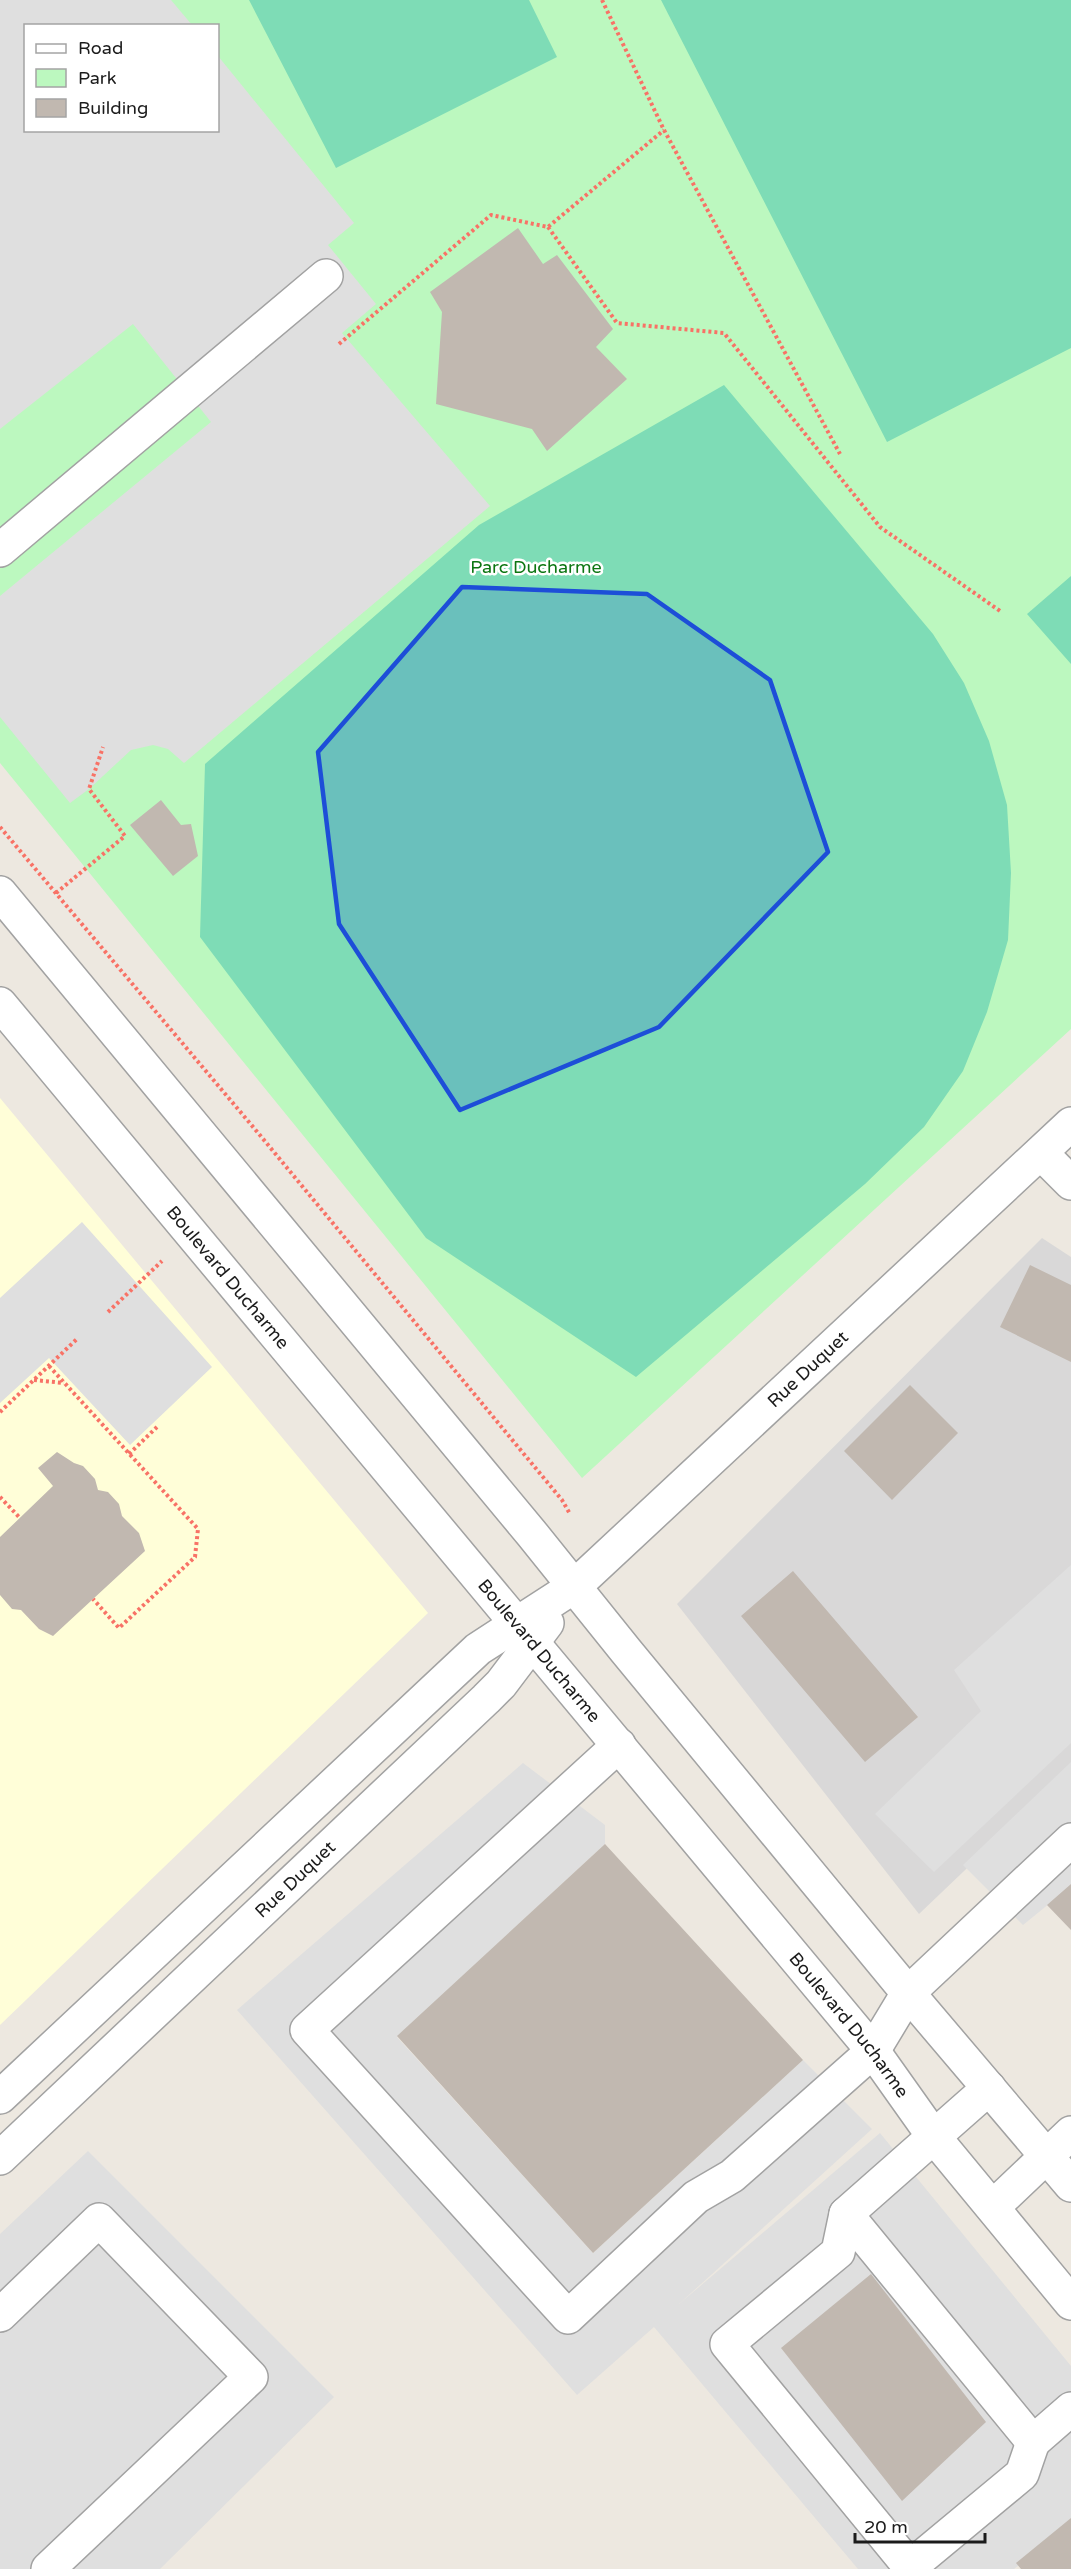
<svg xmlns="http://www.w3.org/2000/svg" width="1071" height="2569" font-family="'Varela Round',sans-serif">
	<rect width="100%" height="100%" fill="#ede8e0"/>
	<path fill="#d9d8d8" d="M1042,1238L1071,1257V1769L919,1914L677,1604Z"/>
	<path fill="#fffed8" d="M0,1098L428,1613L0,2025Z"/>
	<path fill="#bcf8bf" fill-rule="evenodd" d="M0,0H1071V1029L582,1478L0,763ZM26,26H218V130H26Z"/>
	<path fill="#7edcb6" d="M249,0H529L557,57L336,168Z
		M661,0H1071V348L887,442Z
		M724,385L933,634L964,683L989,741L1007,805L1011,873L1008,940L987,1012L963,1071L924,1127L865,1184L636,1377L426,1238L200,937L205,764L479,525Z
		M1071,576V664L1027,614Z"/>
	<path fill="#dfdfdf" d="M0,0H171L192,25L26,26V130H218V56L354,223L328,245L376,304L342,333L490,506L184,763L168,749L153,745L131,750L89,789L70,803L0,717V596L211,422L133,324L0,429Z
		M82,1222L212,1367L130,1445L49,1358L0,1403V1298Z
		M1071,1565V1743L934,1872L875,1814L981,1711L954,1670Z
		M1071,1762V1886L1023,1925L963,1865Z
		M523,1763L605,1825V1844L397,2037L593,2253L803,2060L872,2129L679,2304L880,2133L1071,2366V2523L1014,2569H858L654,2327L577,2395L237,2010Z
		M88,2151L334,2397L160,2569H0V2234Z"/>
	<path fill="#c1b8b0" d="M518,228L543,264L557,255L613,329L596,347L627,379L547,451L532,429L436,404L442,312L430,292Z
		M161,800L181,825L191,824L198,856L173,876L130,825Z
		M1030,1265L1071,1285V1362L1000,1327Z
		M910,1385L958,1433L892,1500L844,1451Z
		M57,1452L74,1463L83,1466L95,1479L98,1490L108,1492L119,1504L122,1516L139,1533L145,1551L53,1636L39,1629L21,1610L12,1609L0,1595V1537L53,1486L38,1468Z
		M793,1571L918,1717L865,1762L741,1616Z
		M605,1844L803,2060L593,2253L397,2036Z
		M1071,1884V1930L1047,1905Z
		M871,2274L986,2422L902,2501L781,2348Z
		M1071,2518V2569H1021L1016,2563Z"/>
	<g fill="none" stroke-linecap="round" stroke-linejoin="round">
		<g stroke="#a2a2a2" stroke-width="36">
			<g id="minor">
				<path d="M0,550L326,276"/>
				<path d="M0,893L532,1534L626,1651L908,1993L1071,2185"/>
				<path id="s1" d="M0,1004L873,2051L934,2137L1071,2303"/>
				<path d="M1041,1153L1071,1183"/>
				<path d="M619,1745L307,2030L568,2317L696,2197L732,2176L873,2051L908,1993L1071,1840"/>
				<path d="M989,2088L846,2214L1033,2442L1071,2409"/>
				<path id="s2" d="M0,2097L478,1649L575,1586L1071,1124"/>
				<path id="s3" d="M0,2158L486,1699L501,1684L547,1623"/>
				<path d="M993,2207L1071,2133"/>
				<path d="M846,2214L838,2252L727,2344L910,2567L1022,2474L1033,2442"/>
				<path d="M0,2315L99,2220L251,2377L48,2569"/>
			</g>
		</g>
		<path stroke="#f87266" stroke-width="4" stroke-dasharray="3 3" stroke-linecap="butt" d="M602,0L664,130L840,454
			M548,227L617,323L724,333L880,527L1000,611
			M339,344L491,215L548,227L664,130
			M0,827L259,1134L562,1500L570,1514
			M56,893L125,836L89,789L103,747
			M108,1312L162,1261
			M49,1366L198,1529L195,1557L119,1628L93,1599
			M34,1380L64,1383
			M0,1412L78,1338
			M129,1454L157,1427
			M0,1497L20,1518"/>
		<use href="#minor" stroke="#fff" stroke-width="33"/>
	</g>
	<path fill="#1d4ed8" fill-opacity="0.2" stroke="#1d4ed8" stroke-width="4.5" stroke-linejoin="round" d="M462,587L647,594L770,680L828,852L659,1027L460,1110L339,924L318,752Z"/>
	<g text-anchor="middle" stroke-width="5" stroke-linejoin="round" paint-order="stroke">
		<g font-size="18" fill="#0c7612" stroke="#fff">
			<text x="536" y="573">Parc Ducharme</text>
		</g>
		<g font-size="18" fill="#1b1b1b" stroke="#fff">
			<text dy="6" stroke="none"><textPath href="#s1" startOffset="356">Boulevard Ducharme</textPath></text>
			<text dy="6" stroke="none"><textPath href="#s2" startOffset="1089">Rue Duquet</textPath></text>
			<text dy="6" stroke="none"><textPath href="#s1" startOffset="842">Boulevard Ducharme</textPath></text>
			<text dy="6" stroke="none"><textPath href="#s3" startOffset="406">Rue Duquet</textPath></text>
			<text dy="6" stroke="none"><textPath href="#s1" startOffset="1328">Boulevard Ducharme</textPath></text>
		</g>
	</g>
	<rect x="24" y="24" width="195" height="108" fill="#ffffff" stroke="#a4a4a4" stroke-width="1.5"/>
	<rect x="36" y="44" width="30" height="9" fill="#ffffff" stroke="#a4a4a4" stroke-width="1.5"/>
	<text x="78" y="54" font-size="18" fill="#1b1b1b">Road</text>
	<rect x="36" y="69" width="30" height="18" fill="#bcf8bf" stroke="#a4a4a4" stroke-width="1.5"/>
	<text x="78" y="84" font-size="18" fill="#1b1b1b">Park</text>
	<rect x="36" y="99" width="30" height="18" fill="#c1b8b0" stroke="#a4a4a4" stroke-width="1.5"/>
	<text x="78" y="114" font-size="18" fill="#1b1b1b">Building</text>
	<path d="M855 2533v9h130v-9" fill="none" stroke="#1b1b1b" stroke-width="3"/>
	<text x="864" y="2533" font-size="18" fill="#1b1b1b" stroke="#ffffff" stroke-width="4.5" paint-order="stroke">20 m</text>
</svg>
